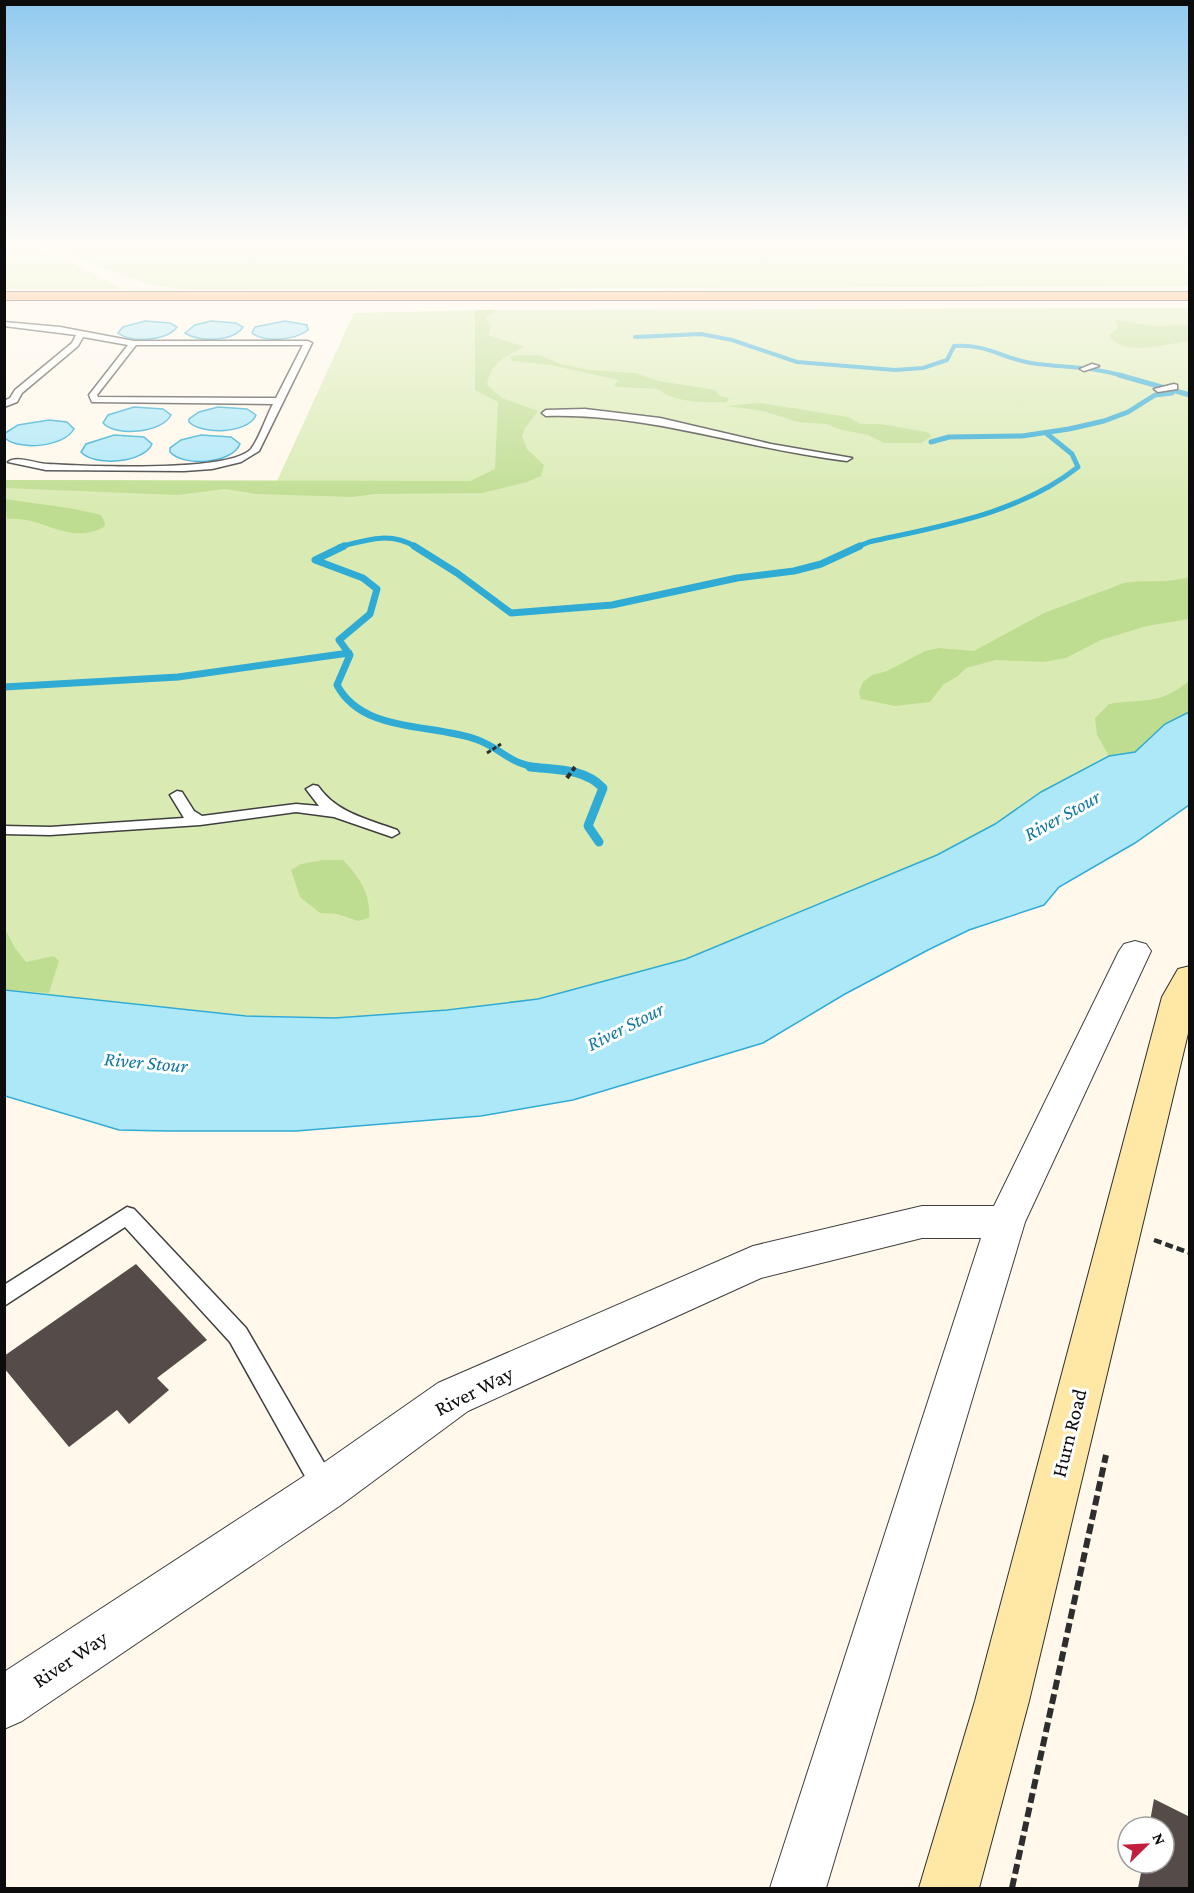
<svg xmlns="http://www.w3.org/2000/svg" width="1194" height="1893" font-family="'Crimson Pro',serif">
	<rect width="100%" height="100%" fill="#fff8eb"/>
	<path fill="#d9ebb3" d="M93,242H1183L1189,246L1190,286L192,290L149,285L59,251L81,248Z
		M22,245L56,255L123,289H5V249Z
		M1189,308V712L1165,724L1153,737L1041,792L995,824L937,855L686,959L538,999L447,1010L335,1018L246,1016L5,990L4,480L277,481L354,313L475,310Z"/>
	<path fill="#bfdd91" d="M475,310H496L486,318L491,326L488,335L525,347C507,355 490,363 487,385L502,398L538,411L525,428L522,437L527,449L544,465L541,476L527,482L482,493L374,494L353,497L256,494L225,489L178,495L5,488V480L470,481L495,469L498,402L475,390Z
		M1118,320L1154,326L1189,325V341C1169,343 1123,359 1109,335L1118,328L1115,321Z
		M517,355H540L560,364L590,370L635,373L659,381L715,390L720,396L729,398L727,402C712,403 670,403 659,389L617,387L614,385L619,380L550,365L512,361L511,357Z
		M760,403L848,417L861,424H880L927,432L932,436L921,443H884L868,435L842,430L826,424L798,422L763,411L727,406Z
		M5,499L75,509L101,515L105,523L104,527C68,546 45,516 7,519Z
		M1189,577V619L1147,626L1101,640L1066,658L1044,662L996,660L966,668L958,676L943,685L930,702L895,706L861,699L859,692L863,682L872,675L887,671L925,651L939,648L974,651L1044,613L1124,583C1146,579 1167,584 1189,577Z
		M1189,681V712L1165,724L1135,752L1109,756L1097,735L1095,718L1109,704C1145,698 1158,706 1189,681Z
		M323,860H343C359,877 371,893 369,918L358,921L337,914L320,913L300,897L291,870L301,864Z
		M4,927L15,948L26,962L54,956L59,961L49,993L5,990Z"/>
	<path fill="#ade8f9" stroke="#30abd4" stroke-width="1.5" d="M145,321L170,323L177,327C167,341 131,343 118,333L123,327Z
		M211,321L236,323L243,327C233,342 199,342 185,333L195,325Z
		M285,321L307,325L308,330C295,340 266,343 252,333L255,327Z
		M134,407L163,409L171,415C162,433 116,437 103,423L108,415Z
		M218,407L247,409L256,415C248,434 202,435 189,422V419L199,412Z
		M49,420L67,422L74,429C64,447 19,451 5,438V433L18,425Z
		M114,435L144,437L152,444C144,463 94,467 81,452L86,444Z
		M201,435L231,437L240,444C232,464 183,467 170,452V448L181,440Z
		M1189,712V805L1135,843L1059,887L1044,905L969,930L928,950L845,994L763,1043L573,1100L481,1116L296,1131H168L119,1130L5,1096V990L246,1016L335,1018L447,1010L538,999L686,959L937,855L995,824L1041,792L1109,756L1135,752L1165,724Z"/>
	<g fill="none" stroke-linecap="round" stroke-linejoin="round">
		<path stroke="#30abd4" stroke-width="4" d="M635,337L701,334L732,340L797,362L895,370L923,368L947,360L954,346C988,344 1001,358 1031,363C1064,368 1090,366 1124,376"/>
		<path stroke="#30abd4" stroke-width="5" d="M1119,375L1190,395
			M931,442L949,437L1022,436L1069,429L1104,421L1128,412L1155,395L1172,393
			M339,547C366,540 390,531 416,547
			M857,547L869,542C940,526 1019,514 1078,467L1072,454L1046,433"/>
		<path stroke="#30abd4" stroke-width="7" d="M344,546L315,560L363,578L377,589L370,614L339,640L350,655L337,685C363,734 433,723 478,740C506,751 510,766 545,768
			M414,546L457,573L511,613L612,605L737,578L794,571L821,564L860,546
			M4,687L178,677L349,653"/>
		<path stroke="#30abd4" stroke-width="9" d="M530,767C556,770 584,768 603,788L588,826L599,842"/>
	</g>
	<path fill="#554b48" d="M136,1264L207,1340L157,1378L169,1390L129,1424L117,1410L69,1447L4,1368V1356Z
		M1154,1799L1190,1817V1888H1138L1143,1863H1164V1827H1149Z"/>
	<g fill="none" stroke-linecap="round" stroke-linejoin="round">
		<g stroke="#3f3f3f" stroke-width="3">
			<path id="service" d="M4,322L60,327L134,341H308L312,343L259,451L241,462L212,469L184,471L46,470L8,462C17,455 37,464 48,464C83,466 230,473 251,449C260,437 266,417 273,404L92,402L89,395L128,345L83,337L78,346L22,393L17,402L4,407V401L10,398L15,390L72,343L76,335L4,326ZM136,345H303L276,398L98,397L97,395Z
				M1092,364L1099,366L1084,371L1080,369Z
				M1174,384L1177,385V389L1158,392L1154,389Z
				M585,409L660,418L771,444L852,458L847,461C744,449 651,413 546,416L542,413L546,410Z
				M313,785L318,786C337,813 367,819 397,830L399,833L392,837L334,817L296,812L200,825L50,835L4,834V826L50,827L184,818L170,795L177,791L182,792L194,811L202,816L296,804L319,806L306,789Z
				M127,1207L134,1209L246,1328L334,1480L337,1488L334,1496L325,1500L316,1496L230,1342L125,1227L4,1306V1285Z"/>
		</g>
		<g stroke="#3f3f3f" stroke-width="2">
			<path id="minor" d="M1135,941L1146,944L1151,951L1025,1222L826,1888H770L981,1238H922L761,1278L468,1411L341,1505L22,1721L4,1729V1672L309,1473L438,1383L753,1246L922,1206H994L1119,951L1124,944Z"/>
		</g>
		<g stroke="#2e2e2e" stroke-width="2">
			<path id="secondary" d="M1190,966V1025L1029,1701L979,1888H919L975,1701L1162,997L1178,969Z"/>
		</g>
		<g stroke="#1d1d1d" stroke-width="2">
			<path id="trunk" d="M4,292H1190V300H4Z"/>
		</g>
		<path stroke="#2e2e2e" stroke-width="3" stroke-dasharray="4.5 2" stroke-linecap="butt" d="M487,753L501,744"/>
		<path stroke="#2e2e2e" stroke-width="4" stroke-dasharray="6 3" stroke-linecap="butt" d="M567,778L575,767"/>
		<path stroke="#2e2e2e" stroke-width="4.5" stroke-dasharray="8 4" stroke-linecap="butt" d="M1154,1240L1190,1253"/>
		<path stroke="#2e2e2e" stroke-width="6" stroke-dasharray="10 4.5" stroke-linecap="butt" d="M1012,1888L1106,1455"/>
		<use href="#service" fill="#fff" fill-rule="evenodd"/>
		<use href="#minor" fill="#fff" fill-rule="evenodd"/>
		<use href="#secondary" fill="#ffe8a6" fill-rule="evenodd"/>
		<use href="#trunk" fill="#fea054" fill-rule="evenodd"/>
	</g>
	<linearGradient id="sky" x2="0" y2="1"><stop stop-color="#90c9ef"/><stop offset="0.48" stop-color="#fffcf6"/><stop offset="1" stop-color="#fffcf6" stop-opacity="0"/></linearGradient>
	<rect width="1194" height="507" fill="url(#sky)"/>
	<g text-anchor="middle" stroke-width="6" stroke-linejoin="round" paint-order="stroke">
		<g font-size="20" font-style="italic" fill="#0f79a4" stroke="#fff">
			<text transform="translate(1062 815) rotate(-29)" y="7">River Stour</text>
			<text transform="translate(625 1026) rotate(-27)" y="7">River Stour</text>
			<text transform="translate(146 1062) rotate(5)" y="7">River Stour</text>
		</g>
		<g font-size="21" fill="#0c0c0c" stroke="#fff">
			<text transform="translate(474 1391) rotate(-27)" y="7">River Way</text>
			<text transform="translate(1069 1433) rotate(-76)" y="7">Hurn Road</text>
			<text transform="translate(70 1659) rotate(-34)" y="7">River Way</text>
		</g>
	</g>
	<rect width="1194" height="1893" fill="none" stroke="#0c0c0c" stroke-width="12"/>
	<g transform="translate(1146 1845) rotate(66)"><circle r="28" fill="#ffffff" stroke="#9e9e9e" stroke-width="1.5"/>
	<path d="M0-4.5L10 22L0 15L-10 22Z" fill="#c31d3e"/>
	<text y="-9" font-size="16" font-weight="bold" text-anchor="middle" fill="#0c0c0c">N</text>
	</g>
</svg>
